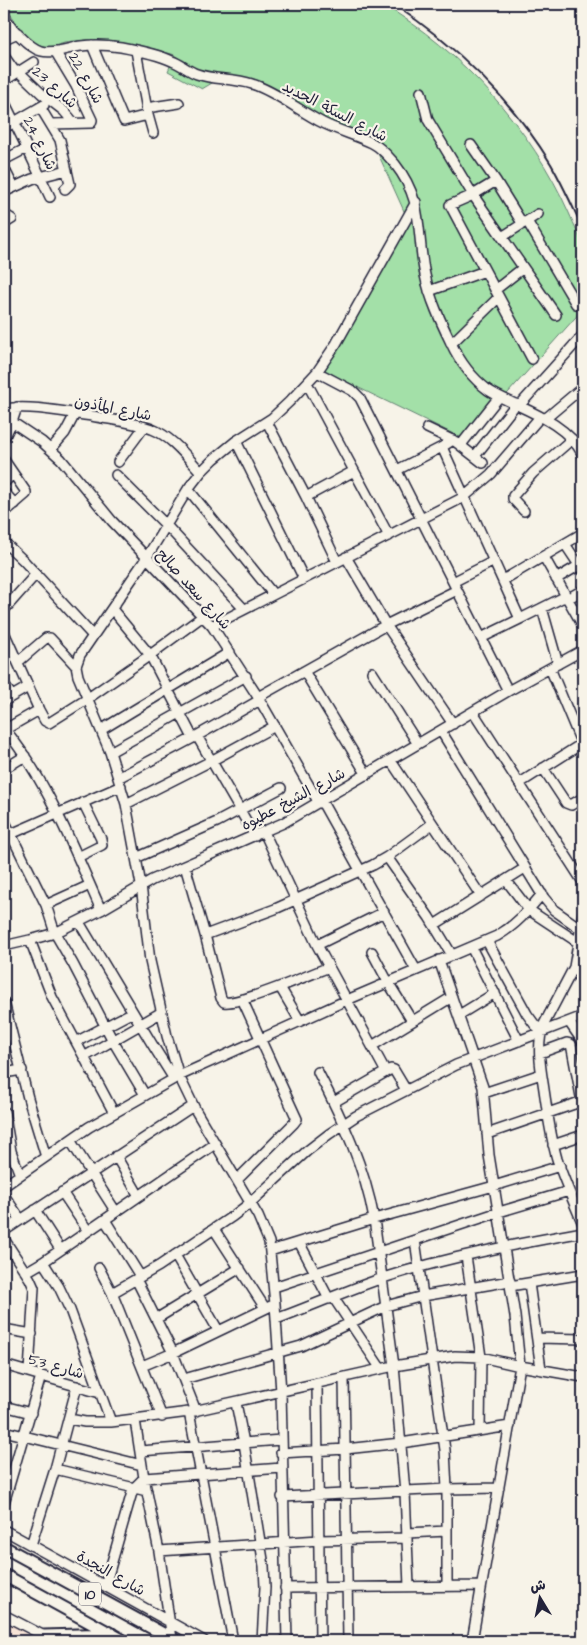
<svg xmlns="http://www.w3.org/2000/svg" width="587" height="1645" font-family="'Architects Daughter','Playpen Sans Arabic',sans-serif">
	<rect width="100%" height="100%" fill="#f7f3e8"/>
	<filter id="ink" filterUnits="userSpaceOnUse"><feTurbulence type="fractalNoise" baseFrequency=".02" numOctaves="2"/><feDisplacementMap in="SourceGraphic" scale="10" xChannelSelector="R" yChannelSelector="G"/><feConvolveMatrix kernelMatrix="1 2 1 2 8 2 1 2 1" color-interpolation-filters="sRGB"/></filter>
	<g filter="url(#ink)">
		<path fill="#f7e3d6" d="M4,1617L40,1633L38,1641H4Z"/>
		<path fill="#a3e0a8" stroke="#628172" d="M6,4H382C461,50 532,129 569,213C574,225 582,239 583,252C585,270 583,290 583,309L466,440L318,368L408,220L371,138L319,116L261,82L227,74L202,89L168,71L175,55C142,45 107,38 73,41C63,42 53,49 43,46C24,41 14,20 6,4Z"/>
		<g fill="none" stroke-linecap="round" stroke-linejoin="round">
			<g stroke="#22223b" stroke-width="12">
				<path id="minor" d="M4,15C9,26 29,48 41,51C53,54 69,48 81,46C94,44 108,45 121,47C137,50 157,54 172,61C181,64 188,71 197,74C214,80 234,78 252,84C275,91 301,112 323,123C339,131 356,135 372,143C382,148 388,156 395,164C425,202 416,233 425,275C430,299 441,322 451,343C460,362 472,378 488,390C497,396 507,400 517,405C541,416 571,430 583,455
					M4,39L18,33
					M92,45L124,121L148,115
					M136,51L148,115L153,133
					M4,56L16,73
					M18,71L42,94L64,111L74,123
					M4,81L34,62
					M421,92L428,120L473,195L450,205L499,297
					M4,101L27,148L50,197
					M40,107L60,140L70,184L65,189
					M146,108L179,103
					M51,124L91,123L92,120L76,86L55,51
					M4,128L44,105
					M471,145L496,181L473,195L556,315
					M4,160L27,148
					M4,168L13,186
					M496,181L522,223
					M4,192L32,179L67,170
					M4,214L12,219L4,224
					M527,221L576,304
					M502,237L538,214
					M495,290L523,268
					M429,291L485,271
					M451,344L499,297L532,359
					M317,372L353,391L360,398L508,691
					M307,383L389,536
					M519,406L583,335
					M4,409C33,405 63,412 92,416C112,420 133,422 152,429C172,437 187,457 201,472
					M545,419L583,387
					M12,422L42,442L61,459L112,521L212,626L258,697L319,803
					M267,422L306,497L337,562
					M427,428L452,440
					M4,438L12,422L17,407
					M236,441L304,579L464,497L491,474L540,417
					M461,446L483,463
					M442,447L520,619L566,596
					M51,449L65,433L75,414
					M475,456L516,404
					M4,460L26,492V494L4,513
					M118,462L144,427
					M397,470L442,447L453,440L461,446L464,441L499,397
					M116,475L166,525L244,609
					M4,483L13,473
					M188,489L273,594
					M4,492L15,504
					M306,497L354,471
					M524,511L513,499V496L533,473L572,439
					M4,542L23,560L93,636
					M565,544L583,571
					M346,557L386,625L453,724
					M544,557L583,626
					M556,579L583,563
					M503,580L583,533
					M453,582L494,561
					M567,599L583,590
					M542,608L558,664
					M112,609L150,655L193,738
					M4,610L36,574
					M212,626L304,579
					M4,632L39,710L45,721L49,723L87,699L150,655L203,616
					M481,638L520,619
					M18,662L46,638H50L76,666
					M550,668L583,747
					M304,671L367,775
					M372,672L418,744
					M4,685L12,696
					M258,697L386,625L457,590
					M4,701L28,687
					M473,712L583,882
					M4,728C47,780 74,849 101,910
					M4,730L39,710
					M101,730L230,652
					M441,731L544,898L554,910L581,929
					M197,736L255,836
					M110,752L246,676
					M391,761L481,896
					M543,768L566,803L571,805L583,798
					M4,769L25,756
					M118,778L193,738L260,700
					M520,783L583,743
					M322,802L416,970
					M126,804L211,761L275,726
					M4,820L36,885L46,905L55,933L73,964L113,1041L145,1095
					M264,832L317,945L386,1072
					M11,834L121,786
					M78,857L102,845L101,839L83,802
					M387,857L429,917L452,955
					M136,858L217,822L281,788
					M185,866L205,935L221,998L224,1002C240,1005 309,975 329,967
					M506,880L529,910L579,943
					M46,905L90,885
					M583,914L574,967L543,1026C537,1044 540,1065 543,1083C547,1109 550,1135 557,1159C564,1181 574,1203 583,1224
					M79,922L152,1044L174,1079
					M434,925L525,868
					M205,935L275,909L373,865L387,857L432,824
					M30,940L52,997L114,1113L179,1076L347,1000L497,936C516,925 528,911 542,894
					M487,941L527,1014L535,1025L541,1030
					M317,945L384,912
					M4,946L30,940L55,933L101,910L152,880L283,823L508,691L583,650
					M471,947L519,1041
					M372,952L388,982L412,1021
					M280,987L300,1021
					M4,1002L28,1098L46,1157
					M459,1015L495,993
					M569,1022L583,1042
					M76,1042L133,1012
					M372,1046L452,997
					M540,1053L567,1043L571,1044L582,1102
					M84,1057L162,1012
					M318,1072C342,1118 365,1168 374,1219L394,1366L405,1492L409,1586
					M4,1073L22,1070
					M484,1093L541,1074
					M334,1102L391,1069L394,1070L406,1090
					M4,1111L11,1151L20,1175
					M487,1134L583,1101
					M70,1140L116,1212
					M553,1145L583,1135
					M116,1156L139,1196
					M237,1180L294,1123L297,1119L242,999
					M4,1186L89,1127L114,1113
					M62,1192L88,1231
					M4,1195L21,1220
					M35,1210L60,1249
					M105,1220L140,1276
					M214,1229L265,1308
					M4,1231L193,1106
					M4,1239L30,1279L34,1288L29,1372
					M415,1240L445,1450L447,1489V1586
					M299,1242L329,1299
					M270,1251L374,1219L494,1186L560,1166
					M175,1255L218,1330
					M466,1256L481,1357L480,1430
					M43,1262L59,1287L70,1310L111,1422
					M99,1268L112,1293L162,1417
					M26,1272L43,1262L215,1144
					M136,1279L173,1353L196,1411
					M529,1283L541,1369
					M510,1286L583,1274
					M274,1287L499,1212L569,1191
					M112,1293L159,1266L233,1216L250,1203L307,1151L329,1134L356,1116L456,1065L583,1016
					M333,1297L381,1369
					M156,1319L240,1268
					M276,1319C312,1306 347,1290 383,1278C448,1257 516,1244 583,1232
					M9,1330L32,1334
					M537,1338L583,1339
					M4,1365L100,1393
					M142,1366L173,1353L275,1304
					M344,1377L348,1641
					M184,1379L301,1346L386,1306L423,1296L510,1281
					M317,1383L320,1641
					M236,1403L244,1443L264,1566L265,1587L262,1641
					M4,1406L31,1413
					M189,1412L233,1641
					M69,1419L85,1422H111L189,1412L394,1366L455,1356L481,1357L520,1366L515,1316L489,1155L483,1087L439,960
					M135,1420L144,1478L159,1551L172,1639
					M4,1431L142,1465
					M140,1451L281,1440
					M281,1453L345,1449L401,1443L510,1426
					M55,1469L147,1491
					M282,1497L447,1489L499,1488
					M4,1503L41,1376
					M4,1530L204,1641
					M407,1533L447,1531
					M31,1545L55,1469L77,1386
					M159,1551L319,1540L407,1538
					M105,1586L133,1489L144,1478L282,1468
					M285,1588L481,1586
					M4,1615L48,1638
					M287,1641L281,1392L275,1304L269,1242L258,1216L196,1111L179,1076L167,1036L150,961L141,885L126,804L110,752L78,676L76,666L80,655L147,557L188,489L201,472L214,459L236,441L272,418L289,402L317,372L336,344L416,202
					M472,1641L520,1366L583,1377"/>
			</g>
			<g stroke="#22223b" stroke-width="15">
				<path id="major" d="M4,1547L176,1641
					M4,1575L124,1641
					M44,1636L112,1634"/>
			</g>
			<use href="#minor" stroke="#f7f3e8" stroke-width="9"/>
			<use href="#major" stroke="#f7f3e8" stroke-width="11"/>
			<path stroke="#22223b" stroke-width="2" d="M393,4C456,45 512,100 551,164C563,185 573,207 583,229"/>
		</g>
	</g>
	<g text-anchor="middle" stroke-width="4.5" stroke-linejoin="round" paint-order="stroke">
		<rect fill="#f7f3e8" stroke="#62616f" stroke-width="1" x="79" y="1582.5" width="22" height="23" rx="4"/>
		<g font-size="14" font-weight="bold" fill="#22223b">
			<text x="90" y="1599">10</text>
		</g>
		<g font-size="15" fill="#22223b" stroke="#f7f3e8">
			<text transform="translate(86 78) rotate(61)" y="5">شارع 22</text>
			<text transform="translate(55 87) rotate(42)" y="5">شارع 23</text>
			<text transform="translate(335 111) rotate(27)" y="5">شارع السكة الحديد</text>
			<text transform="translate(40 143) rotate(64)" y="5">شارع 24</text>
			<text transform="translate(113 408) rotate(11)" y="5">شارع المأذون</text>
			<text transform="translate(194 589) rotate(48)" y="5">شارع سعد صالح</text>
			<text transform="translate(293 799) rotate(-28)" y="5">شارع الشيخ عطيوه</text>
			<text transform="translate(56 1366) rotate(16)" y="5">شارع 53</text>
			<text transform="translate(111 1573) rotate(29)" y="5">شارع النجدة</text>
		</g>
	</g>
	<rect width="587" height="1645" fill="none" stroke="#f7f3e8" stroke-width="20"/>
	<rect x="10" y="10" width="567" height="1625" fill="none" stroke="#22223b" stroke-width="2" filter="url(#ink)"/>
	<g transform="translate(540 1598) rotate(350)" stroke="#f7f3e8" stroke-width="4" paint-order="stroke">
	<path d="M0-4L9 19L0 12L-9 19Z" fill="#22223b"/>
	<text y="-8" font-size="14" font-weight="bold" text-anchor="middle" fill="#22223b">ش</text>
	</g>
</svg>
